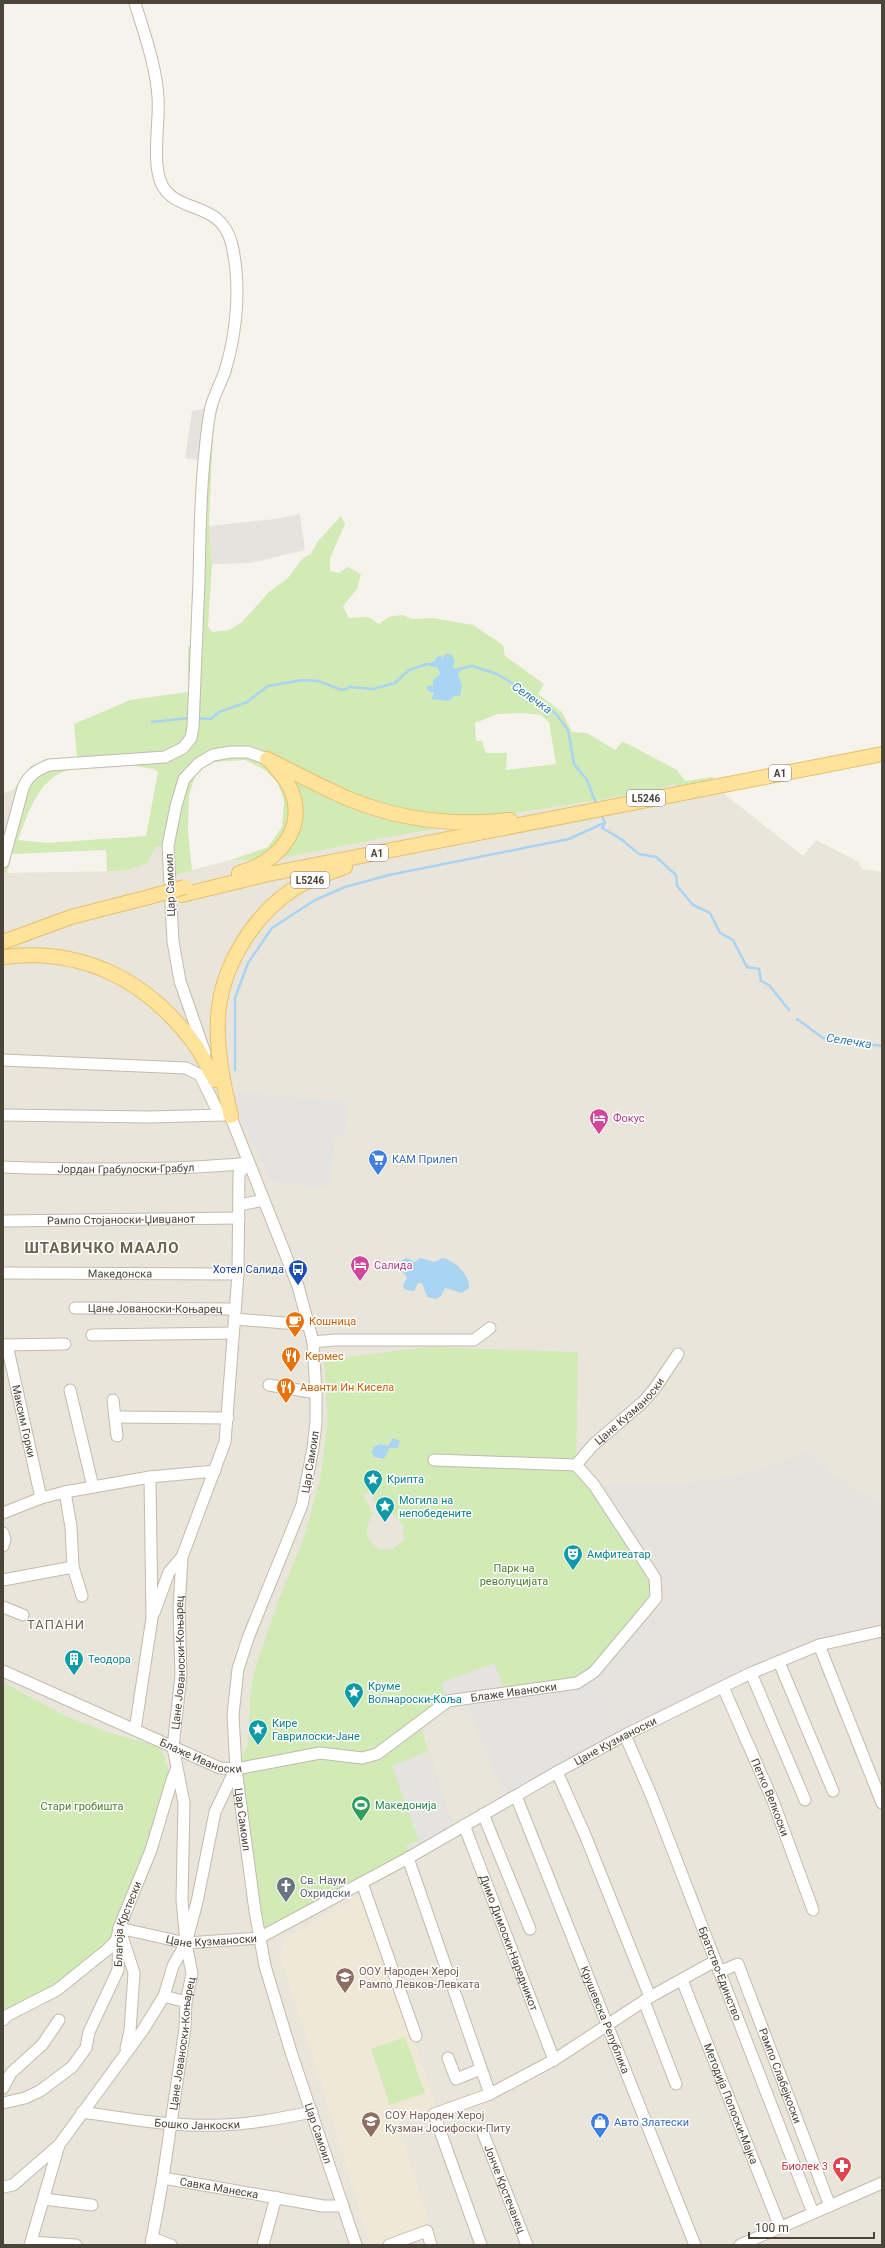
<svg xmlns="http://www.w3.org/2000/svg" width="885" height="2248" font-family="Roboto,sans-serif">
	<rect width="100%" height="100%" fill="#f6f3ec"/>
	<path fill="#eae5da" d="M675,783L714,786L803,856L816,840L859,862L862,869L882,872V2245H3V873L125,871L147,864L156,847L168,846L169,876L231,860L267,861L384,838L470,823L484,818L655,791Z
		M14,789L20,799L3,862V794Z"/>
	<path fill="#e6e2dd" d="M300,514L305,550L251,563L212,564L209,526L276,519Z
		M808,1451L836,1477L882,1505V1631L819,1645L557,1772L594,1485L677,1486L765,1469Z"/>
	<path fill="#efe8d6" d="M364,1893L437,2110L398,2123L430,2226L374,2245H370L324,2092L280,1956L285,1939L297,1931Z"/>
	<path fill="#d2eab5" fill-rule="evenodd" d="M223,389L214,422L212,454L209,526L212,564L208,626L212,632L229,630L242,622L269,592L288,578L303,558L311,554L318,541L341,516L345,524L330,558V571L339,573L348,567L361,574L357,589L343,606L349,618L368,617L379,624L389,617L402,615L412,619L433,618L473,625L503,645L505,656L544,684L538,694L562,712L572,732L587,733L615,750L622,742L628,744L677,770L685,781L713,777L714,786L679,794L675,783L655,791L484,818L470,823L384,838L267,861L231,860L268,847L282,827L284,801L278,783L265,770L245,760L214,762L197,771L189,795L188,832L192,871L168,876V846L156,847L147,864L125,871H107L106,850L12,854L7,873H3V862L20,799L14,789L32,765L77,757L74,724L130,700L188,692V646H195L211,407ZM441,655V659L452,669L462,668L458,674L462,685L432,699L434,693L426,686H433V680L440,674L438,666L428,664L435,661L436,657ZM523,713L541,715L549,722L556,764L506,770L507,753H486L482,741H476L475,723L498,714ZM130,765L153,769L158,772L146,836L47,843L18,840C27,816 37,781 65,771C85,765 110,767 130,765Z
		M427,1347L578,1352L576,1465L655,1578L656,1598L577,1683L448,1701L420,1724L454,1831L259,1938L236,1769L248,1744L250,1695L254,1672L279,1599L303,1540L320,1480L328,1419L324,1360ZM391,1439L400,1445L398,1448H389L385,1458L378,1460L374,1457L373,1447L378,1444L388,1446ZM369,1492L374,1495L373,1501L380,1511L392,1512L403,1526L404,1540L392,1549L380,1550C373,1545 366,1538 367,1529C367,1523 372,1519 372,1513C370,1505 366,1503 364,1496Z
		M3,1682L65,1716L107,1732L161,1747L172,1780L116,1941L57,1990L3,2014Z
		M405,2037L425,2093L390,2105L371,2049Z"/>
	<path fill="#e5e3e0" d="M211,407L204,461L185,458L192,411Z
		M233,1092L348,1102L345,1137L335,1135L330,1185L318,1187L281,1183L270,1179L240,1117Z
		M494,1663L506,1692L553,1685L594,1672L595,1692L618,1739L506,1801L465,1700L448,1701L441,1683Z
		M428,1751L454,1831L409,1853L406,1846L419,1841L392,1766Z"/>
	<path fill="#a9d4f2" d="M446,654H451L455,661L452,669L463,668L458,674L462,685L460,696H454L449,701L431,699L434,693L428,691L426,686H433V680L440,674L437,666L427,664L435,661L436,657L442,655L441,659Z
		M407,1258L415,1262L420,1258L435,1262L442,1258C454,1259 470,1275 469,1288L462,1293L445,1288L441,1296L436,1299L427,1297L422,1283H418L414,1291L405,1290L403,1285L407,1278C405,1271 395,1269 402,1260Z
		M393,1438L400,1441L398,1448H389L386,1456L383,1459L374,1457L372,1452L373,1447L380,1444L388,1446Z"/>
	<g fill="none" stroke-linecap="round" stroke-linejoin="round">
		<path stroke="#a9d4f2" stroke-width="2.5" d="M450,669L455,670L472,666L497,674L535,697L556,714L568,730L574,764L587,780L597,806
			M196,718L211,719L219,712L247,702L268,686L302,680L318,681L342,690L351,687L373,689L395,683L409,670L427,664L437,666
			M152,722L189,718
			M601,814L605,823L602,828L621,839L639,854L656,857L676,875L677,886L693,905L710,913L720,933L733,940L747,967L759,969L761,981L769,985L789,1010
			M797,1019L823,1038L882,1046
			M235,1070V998L248,963L272,928L315,900L345,887L389,875L569,839L604,823"/>
		<g stroke="#c2bbae" stroke-width="13">
			<g id="minor">
				<path d="M3,862L23,788C28,775 37,770 49,765L165,757L183,748L191,738L193,727C195,678 197,629 199,580C200,540 200,501 204,461C206,443 207,424 211,407C214,395 221,383 225,371C237,332 241,285 232,245C221,199 178,215 162,185C151,162 160,122 158,97C156,65 144,33 135,3"/>
				<path d="M205,1053L180,981L173,941L168,846L176,806L184,779L198,764L213,755L231,752H248L267,759"/>
				<path d="M3,1060L186,1068L200,1075L219,1114"/>
				<path id="s1" d="M228,1110L298,1286L313,1342L316,1393V1422L313,1448L302,1505L248,1638L238,1669L233,1715L236,1769L255,1911L265,1966L291,2052L356,2245"/>
				<path d="M3,1115L149,1117L224,1115"/>
				<path id="s2" d="M3,1167C85,1170 168,1171 249,1163"/>
				<path d="M239,1205L264,1200"/>
				<path id="s3" d="M3,1221L239,1218"/>
				<path id="s4" d="M3,1273L238,1274"/>
				<path id="s5" d="M75,1308L235,1309"/>
				<path d="M234,1319L309,1325"/>
				<path d="M92,1335L233,1333"/>
				<path d="M313,1342L335,1340H474L490,1328"/>
				<path d="M3,1345L65,1344"/>
				<path id="s6" d="M7,1345L41,1498"/>
				<path d="M269,1385L316,1393"/>
				<path d="M70,1390L93,1487"/>
				<path d="M113,1400L117,1436"/>
				<path d="M115,1417L228,1418"/>
				<path id="s7" d="M576,1465L593,1445L643,1402L655,1388L678,1354"/>
				<path d="M65,1492L71,1527L73,1567L82,1596"/>
				<path d="M3,1513L41,1498L65,1492L150,1477L215,1471"/>
				<path d="M3,1533L5,1539L3,1546"/>
				<path d="M3,1580L73,1567"/>
				<path d="M3,1607L23,1615"/>
				<path d="M154,1613L169,1572L182,1557"/>
				<path d="M819,1645L882,1803"/>
				<path d="M779,1662L833,1791"/>
				<path id="s8" d="M3,1671L220,1768L236,1769L320,1753L362,1758L377,1754L448,1701L577,1683L594,1672L647,1609L656,1598L655,1578L594,1485L576,1465L434,1460"/>
				<path d="M751,1673L805,1800"/>
				<path id="s9" d="M723,1687L773,1801L813,1910"/>
				<path d="M135,1730L152,1618L150,1477"/>
				<path id="s10" d="M625,1735L652,1797L813,2213"/>
				<path d="M557,1772L585,1835L650,1997"/>
				<path id="s11" d="M516,1796L695,2245"/>
				<path d="M483,1814L530,1929"/>
				<path id="s12" d="M464,1825L554,2060"/>
				<path d="M408,1858L490,2094"/>
				<path d="M362,1883L416,2036"/>
				<path id="s13" d="M119,1928L186,1943L259,1938L408,1858L557,1772L625,1735L751,1673L819,1645L882,1631"/>
				<path d="M122,1936L134,1973L130,2031L126,2048"/>
				<path id="s14" d="M719,1972L738,1964L830,2206"/>
				<path id="s15" d="M682,1980L780,2227"/>
				<path d="M164,1996L186,2002"/>
				<path d="M644,2001L676,2084"/>
				<path d="M3,2020L8,2015L57,1990L108,1949L116,1941L118,1933"/>
				<path d="M448,2058L456,2079L481,2069"/>
				<path d="M3,2088L11,2073L42,2045L59,2020"/>
				<path id="s16" d="M3,2103L25,2098L40,2091L72,2067L86,2048L89,2032L118,1970L119,1928L151,1850L172,1780L176,1770"/>
				<path id="s17" d="M82,2112C128,2119 175,2127 222,2125C252,2124 282,2118 312,2112"/>
				<path id="s18" d="M483,2133L527,2245"/>
				<path id="s19" d="M163,2178L323,2206H343"/>
				<path d="M3,2187L13,2185L58,2146"/>
				<path d="M44,2199L92,2205"/>
				<path d="M152,2238L171,2245"/>
				<path d="M31,2242L76,2245"/>
				<path d="M30,2245L59,2145L143,2030L164,1996L173,1966L186,1943L197,1902L215,1812L235,1770"/>
				<path id="s20" d="M151,2245L163,2178L185,2028L186,2002L192,1974L186,1943L182,1900L184,1803L173,1747L181,1675L179,1608L182,1557L225,1442L238,1274L239,1173L249,1163"/>
				<path d="M263,2245L276,2197"/>
				<path d="M389,2245L427,2231L431,2245"/>
				<path d="M481,2245L434,2114L490,2094L554,2060L650,1997L715,1961"/>
				<path d="M740,2245L882,2183"/>
			</g>
		</g>
		<g stroke="#e6c16a" stroke-width="16">
			<path id="major" d="M267,759C294,772 321,787 349,799C400,820 456,826 510,820
				M239,873C291,859 317,808 274,766
				M182,895L264,875L882,754
				M3,942L71,917L149,897
				M3,957C80,947 143,978 190,1038C200,1050 207,1066 215,1080
				M231,1116C223,1084 216,1050 218,1017C221,967 253,915 295,888C311,879 328,873 345,867"/>
		</g>
		<use href="#minor" stroke="#fff" stroke-width="11"/>
		<use href="#major" stroke="#ffe39c" stroke-width="14"/>
		<g stroke="#e6c16a" stroke-width="16" stroke-linecap="butt">
			<path id="major-bridge" d="M149,897L185,887"/>
		</g>
		<use href="#major-bridge" stroke="#ffe39c" stroke-width="14"/>
	</g>
	<defs>
		<g id="hotel-pin" transform="scale(1)"><path d="M0 17L-7.5 6A9.5 9.5 0 1 1 7.5 6Z" fill="#d1479c" stroke="#fff"/><path d="M-6-4.5h1.5V1H6V5H4.5V3h-9V5H-6ZM-4 0a1.8 1.8 0 1 1 3.6 0ZM.5 0V-2.5h3Q6-2.5 6 0Z" fill="#fff"/></g>
		<g id="supermarket-pin" transform="scale(1)"><path d="M0 17L-7.5 6A9.5 9.5 0 1 1 7.5 6Z" fill="#3f7fe0" stroke="#fff"/><path d="M-6-5.5h2.5l.6 2H6L4.5 2H-2.5L-4.4-4H-6ZM-1.5 3.2a1.3 1.3 0 1 0 .1 0ZM3 3.2a1.3 1.3 0 1 0 .1 0Z" fill="#fff"/></g>
		<g id="bus-pin" transform="scale(1)"><path d="M0 17L-7.5 6A9.5 9.5 0 1 1 7.5 6Z" fill="#1a4fb4" stroke="#fff"/><path d="M-5-6H5V4H4V6H2V4H-2V6H-4V4H-5ZM-3.5-4V0h7V-4ZM-3.5 1.2v1.5H-2V1.2ZM2 1.2v1.5H3.5V1.2Z" fill="#fff"/></g>
		<g id="cafe-pin" transform="scale(1)"><path d="M0 17L-7.5 6A9.5 9.5 0 1 1 7.5 6Z" fill="#e8710a" stroke="#fff"/><path d="M-5.5-4.5H6V0H3Q3 3.5 0 3.5H-2.5Q-5.5 3.5-5.5 0ZM3-3.2v2h1.7v-2ZM-6 4.5H4V6H-6Z" fill="#fff"/></g>
		<g id="restaurant-pin" transform="scale(1)"><path d="M0 17L-7.5 6A9.5 9.5 0 1 1 7.5 6Z" fill="#e8710a" stroke="#fff"/><path d="M-5-6h1v4h1v-4h1v4h1v-4h1v5L-1.5 .5V6h-2V.5L-5-1ZM5-6V6H3V1.5H1.5Q1.5-4 5-6Z" fill="#fff"/></g>
		<g id="sight-pin" transform="scale(1)"><path d="M0 17L-7.5 6A9.5 9.5 0 1 1 7.5 6Z" fill="#0f9aa8" stroke="#fff"/><path d="M0-6L1.8-2.2L6-1.7L2.9 1.2L3.7 5.4L0 3.3L-3.7 5.4L-2.9 1.2L-6-1.7L-1.8-2.2Z" fill="#fff"/></g>
		<g id="theatre-pin" transform="scale(1)"><path d="M0 17L-7.5 6A9.5 9.5 0 1 1 7.5 6Z" fill="#0f9aa8" stroke="#fff"/><path d="M-5-5.5Q0-4 5-5.5V0Q5 5 0 6Q-5 5-5 0ZM-3.3-2.5H-1v1.5H-3.3ZM1-2.5H3.3v1.5H1ZM-2.8 1Q0 5.5 2.8 1Z" fill="#fff"/></g>
		<g id="building-pin" transform="scale(1)"><path d="M0 17L-7.5 6A9.5 9.5 0 1 1 7.5 6Z" fill="#0f9aa8" stroke="#fff"/><path d="M-4-6H4V6H1V3H-1V6H-4ZM-2.5-4.3h1.7v1.8h-1.7ZM.8-4.3h1.7v1.8H.8ZM-2.5-1h1.7V.8h-1.7ZM.8-1h1.7V.8H.8Z" fill="#fff"/></g>
		<g id="stadium-pin" transform="scale(1)"><path d="M0 17L-7.5 6A9.5 9.5 0 1 1 7.5 6Z" fill="#2e9e5b" stroke="#fff"/><path d="M0-5a6.5 5 0 1 0 0 10a6.5 5 0 1 0 0-10ZM-3.5-1.8h7v3.6h-7Z" fill="#fff"/></g>
		<g id="church-pin" transform="scale(1)"><path d="M0 17L-7.5 6A9.5 9.5 0 1 1 7.5 6Z" fill="#6b7280" stroke="#fff"/><path d="M-1.2-6h2.4v3.5h3.3v2.4h-3.3V6h-2.4V-.1h-3.3v-2.4h3.3Z" fill="#fff"/></g>
		<g id="school-pin" transform="scale(1)"><path d="M0 17L-7.5 6A9.5 9.5 0 1 1 7.5 6Z" fill="#8d6e63" stroke="#fff"/><path d="M0-5L7-2L0 1L-7-2ZM-4 1L0 2.5L4 1V4Q0 6-4 4Z" fill="#fff"/></g>
		<g id="shop-pin" transform="scale(1)"><path d="M0 17L-7.5 6A9.5 9.5 0 1 1 7.5 6Z" fill="#3f7fe0" stroke="#fff"/><path d="M-5-2.5h2.3a2.7 3.5 0 0 1 5.4 0H5L5.5 6h-11ZM-1.5-2.5h3a1.5 2.3 0 0 0-3 0Z" fill="#fff"/></g>
		<g id="pharmacy-pin" transform="scale(1)"><path d="M0 17L-7.5 6A9.5 9.5 0 1 1 7.5 6Z" fill="#e0444e" stroke="#fff"/><path d="M-2-6h4v4h4v4h-4v4h-4v-4h-4v-4h4Z" fill="#fff"/></g>
	</defs>
	<g fill-rule="evenodd">
		<use href="#hotel-pin" x="599" y="1118"/>
		<use href="#supermarket-pin" x="378" y="1159"/>
		<use href="#hotel-pin" x="360" y="1265"/>
		<use href="#bus-pin" x="298" y="1269"/>
		<use href="#cafe-pin" x="295" y="1321"/>
		<use href="#restaurant-pin" x="291" y="1356"/>
		<use href="#restaurant-pin" x="286" y="1387"/>
		<use href="#sight-pin" x="373" y="1479"/>
		<use href="#sight-pin" x="385" y="1506"/>
		<use href="#theatre-pin" x="573" y="1554"/>
		<use href="#building-pin" x="74" y="1659"/>
		<use href="#sight-pin" x="354" y="1692"/>
		<use href="#sight-pin" x="258" y="1729"/>
		<use href="#stadium-pin" x="361" y="1805"/>
		<use href="#church-pin" x="286" y="1886"/>
		<use href="#school-pin" x="345" y="1977"/>
		<use href="#school-pin" x="371" y="2121"/>
		<use href="#shop-pin" x="600" y="2122"/>
		<use href="#pharmacy-pin" x="842" y="2166"/>
	</g>
	<g text-anchor="middle" stroke-width="3" stroke-linejoin="round" paint-order="stroke">
		<g fill="#fff" stroke="#817c74" stroke-width="1">
			<rect x="769" y="765" width="22" height="16" rx="3"/>
			<rect x="627" y="790" width="38" height="16" rx="3"/>
			<rect x="366" y="845" width="22" height="16" rx="3"/>
			<rect x="291" y="872" width="38" height="16" rx="3"/>
		</g>
		<g font-size="10" font-weight="bold" fill="#4b4439">
			<text x="780" y="777">A1</text>
			<text x="646" y="802">L5246</text>
			<text x="377" y="857">A1</text>
			<text x="310" y="884">L5246</text>
		</g>
		<g font-size="11" fill="#4b4439" stroke="#fff">
			<text transform="translate(170 885) rotate(-92)" y="4">Цар Самоил</text>
			<text dy="4" stroke="none"><textPath href="#s2" startOffset="123">Јордан Грабулоски-Грабул</textPath></text>
			<text dy="4" stroke="none"><textPath href="#s3" startOffset="118">Рампо Стојаноски-Џивџанот</textPath></text>
			<text dy="4" stroke="none"><textPath href="#s4" startOffset="117">Македонска</textPath></text>
			<text dy="4" stroke="none"><textPath href="#s5" startOffset="80">Цане Јованоски-Коњарец</textPath></text>
			<text dy="4" stroke="none"><textPath href="#s7" startOffset="76">Цане Кузманоски</textPath></text>
			<text dy="4" stroke="none"><textPath href="#s6" startOffset="78">Максим Горки</textPath></text>
			<text transform="translate(310 1462) rotate(-81)" y="4">Цар Самоил</text>
			<text dy="4" stroke="none"><textPath href="#s20" startOffset="588">Цане Јованоски-Коњарец</textPath></text>
			<text dy="4" stroke="none"><textPath href="#s8" startOffset="552">Блаже Иваноски</textPath></text>
			<text dy="4" stroke="none"><textPath href="#s13" startOffset="549">Цане Кузманоски</textPath></text>
			<text dy="4" stroke="none"><textPath href="#s8" startOffset="216">Блаже Иваноски</textPath></text>
			<text dy="4" stroke="none"><textPath href="#s9" startOffset="120">Петко Велкоски</textPath></text>
			<text dy="4" stroke="none"><textPath href="#s1" startOffset="739">Цар Самоил</textPath></text>
			<text dy="4" stroke="none"><textPath href="#s16" startOffset="235">Благоја Крстески</textPath></text>
			<text dy="4" stroke="none"><textPath href="#s13" startOffset="94">Цане Кузманоски</textPath></text>
			<text dy="4" stroke="none"><textPath href="#s12" startOffset="126">Димо Димоски-Наредникот</textPath></text>
			<text dy="4" stroke="none"><textPath href="#s10" startOffset="257">Братство-Единство</textPath></text>
			<text dy="4" stroke="none"><textPath href="#s11" startOffset="241">Крушевска Република</textPath></text>
			<text dy="4" stroke="none"><textPath href="#s20" startOffset="204">Цане Јованоски-Коњарец</textPath></text>
			<text dy="4" stroke="none"><textPath href="#s14" startOffset="140">Рампо Слабејкоски</textPath></text>
			<text dy="4" stroke="none"><textPath href="#s15" startOffset="133">Методија Попоски-Мајка</textPath></text>
			<text dy="4" stroke="none"><textPath href="#s17" startOffset="116">Бошко Јанкоски</textPath></text>
			<text dy="4" stroke="none"><textPath href="#s1" startOffset="1063">Цар Самоил</textPath></text>
			<text dy="4" stroke="none"><textPath href="#s19" startOffset="57">Савка Манеска</textPath></text>
			<text dy="4" stroke="none"><textPath href="#s18" startOffset="60">Јонче Крстечанец</textPath></text>
		</g>
		<g font-size="11" fill="#b23c85" stroke="#fff" text-anchor="start">
			<text x="613" y="1122">Фокус</text>
			<text x="374" y="1269">Салида</text>
		</g>
		<g font-size="11" fill="#366cbe" stroke="#fff" text-anchor="start">
			<text x="392" y="1163">КАМ Прилеп</text>
			<text x="614" y="2126">Авто Златески</text>
		</g>
		<g font-size="11" fill="#164399" stroke="#fff" text-anchor="end">
			<text x="284" y="1273">Хотел Салида</text>
		</g>
		<g font-size="11" fill="#c56008" stroke="#fff" text-anchor="start">
			<text x="309" y="1325">Кошница</text>
			<text x="305" y="1360">Кермес</text>
			<text x="300" y="1391">Аванти Ин Кисела</text>
		</g>
		<g font-size="11" fill="#0d838f" stroke="#fff" text-anchor="start">
			<text x="387" y="1483">Крипта</text>
			<text x="399" y="1504">Могила на<tspan x="399" dy="13">непобедените</tspan></text>
			<text x="587" y="1558">Амфитеатар</text>
			<text x="88" y="1663">Теодора</text>
			<text x="368" y="1690">Круме<tspan x="368" dy="13">Волнароски-Коља</tspan></text>
			<text x="272" y="1727">Кире<tspan x="272" dy="13">Гаврилоски-Јане</tspan></text>
		</g>
		<g font-size="11" fill="#4a7f2a" stroke="#fff">
			<text x="514" y="1572">Парк на<tspan x="514" dy="13">револуцијата</tspan></text>
			<text x="82" y="1810">Стари гробишта</text>
		</g>
		<g font-size="11" fill="#27864d" stroke="#fff" text-anchor="start">
			<text x="375" y="1809">Македонија</text>
		</g>
		<g font-size="11" fill="#5b616d" stroke="#fff" text-anchor="start">
			<text x="300" y="1884">Св. Наум<tspan x="300" dy="13">Охридски</tspan></text>
		</g>
		<g font-size="11" fill="#785e54" stroke="#fff" text-anchor="start">
			<text x="359" y="1975">ООУ Народен Херој<tspan x="359" dy="13">Рампо Левков-Левката</tspan></text>
			<text x="385" y="2119">СОУ Народен Херој<tspan x="385" dy="13">Кузман Јосифоски-Питу</tspan></text>
		</g>
		<g font-size="11" fill="#be3a42" stroke="#fff" text-anchor="end">
			<text x="828" y="2170">Биолек 3</text>
		</g>
		<g font-size="12" font-style="italic" fill="#2e7ab2" stroke="#fff">
			<text transform="translate(532 698) rotate(35)" y="4">Селечка</text>
			<text transform="translate(849 1041) rotate(9)" y="4">Селечка</text>
		</g>
		<g font-size="13" letter-spacing="1" fill="#6e6250" stroke="#fff">
			<text x="56" y="1629">ТАПАНИ</text>
		</g>
		<g font-size="15" font-weight="bold" letter-spacing="1" fill="#6e6250" stroke="#fff">
			<text x="102" y="1253">ШТАВИЧКО МААЛО</text>
		</g>
	</g>
	<rect width="885" height="2248" fill="none" stroke="#4b4439" stroke-width="8"/>
	<path d="M749 2232v6h125v-6" fill="none" stroke="#4b4439" stroke-width="2"/>
	<text x="755" y="2232" font-size="12" fill="#4b4439" stroke="#ffffff" stroke-width="3" paint-order="stroke">100 m</text>
</svg>
